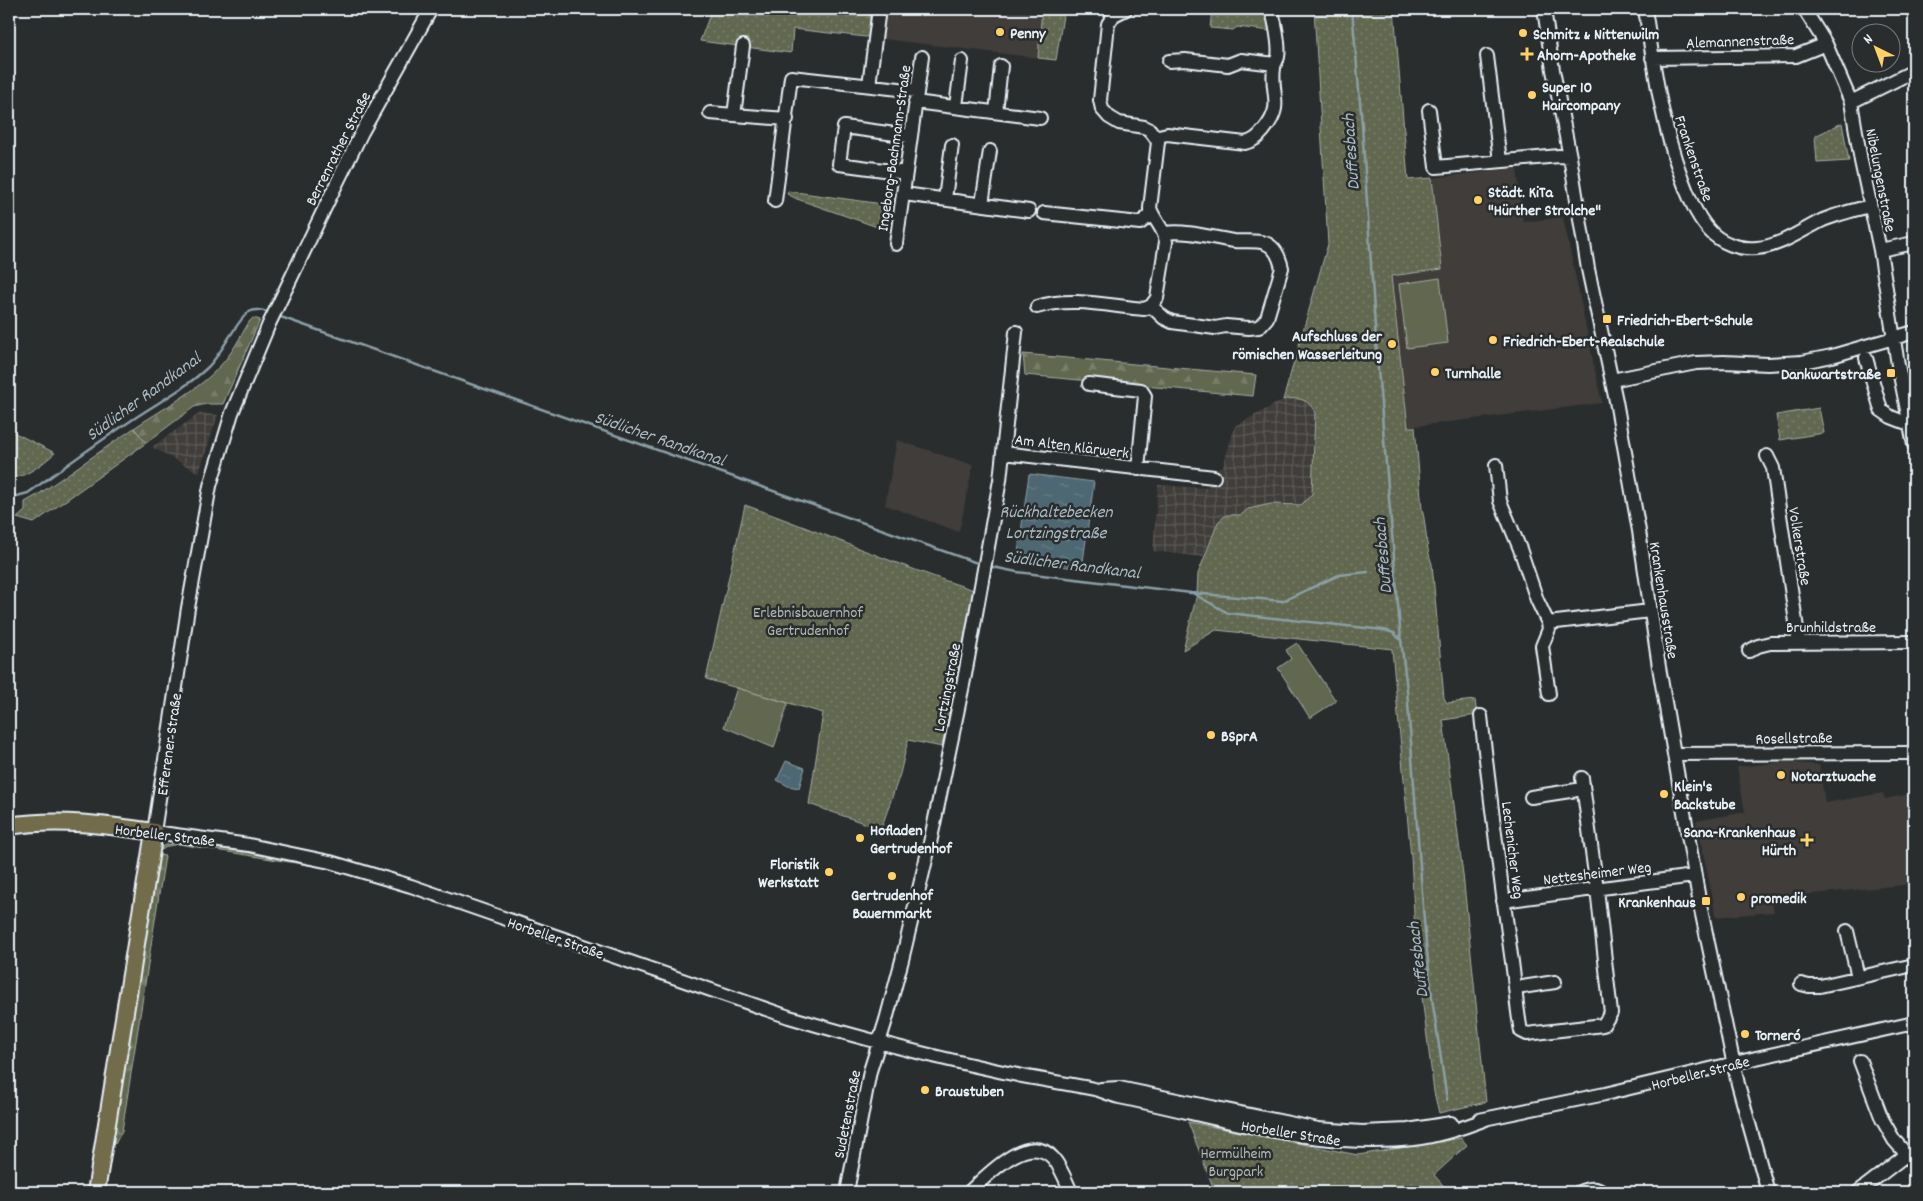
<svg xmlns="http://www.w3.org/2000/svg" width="1923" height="1201" font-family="Dekko,sans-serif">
	<defs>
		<pattern id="industrial-grid" width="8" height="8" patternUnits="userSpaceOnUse" patternTransform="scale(1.25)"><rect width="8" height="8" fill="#3f3d3a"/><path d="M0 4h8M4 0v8" fill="none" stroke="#5b5a57"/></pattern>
		<pattern id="grass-dots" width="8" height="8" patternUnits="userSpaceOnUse" patternTransform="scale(1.25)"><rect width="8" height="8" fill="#62684f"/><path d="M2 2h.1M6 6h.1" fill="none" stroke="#787e69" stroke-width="1.8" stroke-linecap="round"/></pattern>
		<pattern id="forest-firs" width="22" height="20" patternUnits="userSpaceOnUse" patternTransform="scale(1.25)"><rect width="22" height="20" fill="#62684f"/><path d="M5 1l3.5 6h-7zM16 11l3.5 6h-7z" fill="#787e69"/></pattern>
		<pattern id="water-ripples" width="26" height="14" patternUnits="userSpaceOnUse" patternTransform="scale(1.25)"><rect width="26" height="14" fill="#4d6872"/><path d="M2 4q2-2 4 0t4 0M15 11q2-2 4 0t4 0" fill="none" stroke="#677e87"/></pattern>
	</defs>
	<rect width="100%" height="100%" fill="#2a2d2e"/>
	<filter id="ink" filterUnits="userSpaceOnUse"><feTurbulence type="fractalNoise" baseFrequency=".02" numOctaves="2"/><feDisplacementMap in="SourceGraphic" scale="10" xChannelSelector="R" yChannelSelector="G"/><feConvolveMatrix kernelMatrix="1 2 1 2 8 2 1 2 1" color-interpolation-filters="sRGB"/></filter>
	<g filter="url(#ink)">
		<path fill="#3f3d3a" d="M884,9H1042L1038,58L883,39Z
			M1517,168L1523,222L1563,217L1602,403L1408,427L1391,276L1442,268L1432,178Z
			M897,440L973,465L959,532L885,505Z
			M1786,762L1819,765L1825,803L1883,793L1885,799L1914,793V884L1771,898L1774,912L1715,917L1713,899L1696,821L1745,812L1737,767Z"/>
		<path fill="url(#industrial-grid)" d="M1292,398L1307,401L1312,406L1315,413L1312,494L1301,505L1271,504L1249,509L1241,515H1226L1218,522L1203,557L1153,551L1158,485L1207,488L1212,481L1215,469L1223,466L1235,426L1283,400Z
			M200,413L218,415L199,473L152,447Z"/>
		<path fill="url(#grass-dots)" stroke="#a5aca4" d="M712,9H871L868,36L866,37L793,29L791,53L700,41Z
			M1042,9H1064L1056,60L1038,58Z
			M1212,9H1263L1265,11L1271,31L1237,27L1233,30L1210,28Z
			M1314,9H1394L1408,180L1432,178L1442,269L1391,276L1408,427H1415L1422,509C1427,527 1425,546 1432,564L1444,698L1447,703L1475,700L1477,715L1443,720L1463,874L1486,1102L1439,1113L1434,1092L1416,950L1411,857L1392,649L1216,630L1183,650L1197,594L1198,574L1218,522L1226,515H1241L1248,509L1271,504L1301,505L1312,494L1315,413C1309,398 1297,397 1283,400L1328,244Z
			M1842,123L1849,161L1817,163L1815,136Z
			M788,191L890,205L886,230L797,199L787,194Z
			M1819,408L1824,433L1780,440L1776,415Z
			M134,428L146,443L34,523L17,518L25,511V502L39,494Z
			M9,430L55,453C42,464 26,478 9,478Z
			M745,505C822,532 897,566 974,590L942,747L908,740L900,774L881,829L809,804L823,713L706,679Z
			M178,842L249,851L318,864L320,867L179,844L168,846L160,851L163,846Z
			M1188,1122L1358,1155L1461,1138L1467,1145L1434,1175L1449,1192H1215Z"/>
		<path fill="url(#forest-firs)" stroke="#a5aca4" d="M253,318L260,320L223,404H206L194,407L146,443L134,428C159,411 200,389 219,367C232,354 240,337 249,322Z
			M1023,354L1256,375L1253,396L1025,375Z
			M158,855L165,856L122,1131L115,1144L112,1140Z"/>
		<path fill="#62684f" stroke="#a5aca4" d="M1440,278L1448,343L1407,348L1399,284Z
			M1297,643L1336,701L1310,718L1278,668L1291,659L1286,650Z
			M737,688L788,703L774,748L724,727Z"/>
		<path fill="url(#water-ripples)" stroke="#8b9fa8" d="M1029,474L1094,482L1082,569L1017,560Z
			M786,761L805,768L799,788L788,786L777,780Z"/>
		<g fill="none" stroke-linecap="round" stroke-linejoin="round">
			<path stroke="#8b9fa8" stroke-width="2.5" d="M1352,9L1362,125L1377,357L1401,640L1407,690L1425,933L1432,998L1447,1100
				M278,316L980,564
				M9,495L17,496L28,493C62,469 95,444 129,422C155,404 185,389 208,367C221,355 238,318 249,312C256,308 263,311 271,313
				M988,566L1017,572L1191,593L1283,601L1339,575L1368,572
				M1194,594L1228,613L1384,630L1394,633L1400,639"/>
			<g stroke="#e8f1f8" stroke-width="16">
				<path id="minor" d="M431,9L362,132L330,197L269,324L232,413L210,486L188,608L154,832L249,845L330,862L411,886L789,1017C857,1037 925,1055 994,1070C1027,1078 1061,1082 1094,1089C1103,1091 1111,1095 1119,1097C1216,1116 1313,1150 1414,1139C1438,1136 1463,1128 1486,1119
					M1544,9L1553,70L1570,157L1588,269L1616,401L1639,531L1659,667L1700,905L1738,1084L1768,1192
					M1645,9C1654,66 1661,122 1681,176C1688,195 1695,214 1709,230C1720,243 1740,250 1757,248C1781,246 1802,230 1823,220C1838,214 1854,210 1870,206
					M1804,9L1826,44L1851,102L1861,161L1880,250L1898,365L1914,445
					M743,46L734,115L787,119
					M1487,56L1500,161
					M1652,58L1796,56L1826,44
					M1169,61L1185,60L1228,65L1241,60L1275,64
					M869,85L879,9
					M915,102L1040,118
					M1851,102L1914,71
					M956,106L962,61
					M1429,110L1436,167L1559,156L1570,157
					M996,112L1001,66
					M710,113L734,115
					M1155,137L1167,134L1245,143C1254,141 1258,137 1264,130C1285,104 1270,95 1274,68C1274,64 1277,61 1278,57C1280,48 1275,16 1270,9
					M906,173L839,164L844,127L910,136
					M904,194L1029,211
					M945,199L952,145
					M775,201L791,77L917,91
					M982,204L990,151
					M1044,213L1140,223L1152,214
					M896,244L922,57
					M1880,250L1914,243
					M1151,306L1164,318L1172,322L1215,328L1226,326L1249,328L1259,327L1267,318L1282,268C1280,259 1276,247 1265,243C1256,240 1244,242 1234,241C1211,238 1189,230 1165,233
					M1037,307C1071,296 1109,306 1144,309L1151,306L1157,298L1166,242C1164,227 1154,221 1150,208L1158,142L1155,137L1150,130L1144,127L1119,123L1109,117L1102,109L1100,100L1108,24L1114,15L1126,9
					M1866,358L1881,410L1891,417L1914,426
					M1612,380L1696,363L1724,362L1768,364L1802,362L1832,356L1914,332
					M1089,384L1141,390L1145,396L1138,469
					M1003,453L1214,477
					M1767,456L1773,468L1799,642
					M1496,465L1500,501L1520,549L1537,600L1548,623L1549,629L1542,646L1549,694
					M1548,623L1650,611
					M1749,651L1758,646L1770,643L1914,642
					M1481,716C1490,796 1500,876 1511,955C1515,980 1516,1006 1521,1031L1527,1034L1603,1025L1611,1013L1597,889L1582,778
					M1674,754L1914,753
					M1531,797L1583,789
					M1503,901L1694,876
					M1847,931L1858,977
					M1801,984L1809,986H1820L1914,965
					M1516,988L1555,982
					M1860,1061L1882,1119L1894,1140L1914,1163
					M1101,1089L1119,1088L1318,1129L1362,1132L1408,1130L1451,1123
					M1479,1120L1605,1094L1756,1058L1914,1023
					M847,1192L870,1071L886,1020L902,960L930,843L965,675L1000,480L1016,332
					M969,1192C986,1177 1028,1130 1053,1158C1061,1167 1066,1181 1071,1192
					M1579,1192C1586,1189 1595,1186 1602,1192
					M1858,1192L1906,1155"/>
			</g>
			<g stroke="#e8f1f8" stroke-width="20">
				<path id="major" d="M9,826C57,818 107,825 154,832L96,1192"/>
			</g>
			<use href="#minor" stroke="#2a2d2e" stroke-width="12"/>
			<use href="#major" stroke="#726c4b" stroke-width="16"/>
		</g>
	</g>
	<g fill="#ffd166" stroke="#2a2d2e" stroke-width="2">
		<circle cx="1000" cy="32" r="5"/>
		<circle cx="1523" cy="33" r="5"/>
		<path d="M1524.5 46.5h5v5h5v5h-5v5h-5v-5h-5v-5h5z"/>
		<circle cx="1532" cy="95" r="5"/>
		<circle cx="1478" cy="200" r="5"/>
		<rect x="1602" y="314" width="10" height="10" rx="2.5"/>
		<circle cx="1493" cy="340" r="5"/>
		<circle cx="1392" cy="344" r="5"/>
		<circle cx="1435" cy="372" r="5"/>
		<rect x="1886" y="368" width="10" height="10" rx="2.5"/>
		<circle cx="1211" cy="735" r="5"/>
		<circle cx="1781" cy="775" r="5"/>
		<circle cx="1664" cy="794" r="5"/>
		<circle cx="860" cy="838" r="5"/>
		<path d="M1804.5 832.5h5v5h5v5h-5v5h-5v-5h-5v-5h5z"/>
		<circle cx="829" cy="872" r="5"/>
		<circle cx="892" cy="876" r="5"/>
		<circle cx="1741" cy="897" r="5"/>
		<rect x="1701" y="896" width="10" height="10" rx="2.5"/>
		<circle cx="1745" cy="1034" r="5"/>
		<circle cx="925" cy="1090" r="5"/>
	</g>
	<g text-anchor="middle" stroke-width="5" stroke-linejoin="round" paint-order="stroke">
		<g font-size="16" font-weight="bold" fill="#e8f1f8" stroke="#2a2d2e" text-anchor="start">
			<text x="1010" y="38">Penny</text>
			<text x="1533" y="39">Schmitz &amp; Nittenwilm</text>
			<text x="1537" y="60">Ahorn-Apotheke</text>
			<text x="1542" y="92">Super 10<tspan x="1542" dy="18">Haircompany</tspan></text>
			<text x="1488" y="197">Städt. KiTa<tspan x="1488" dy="18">"Hürther Strolche"</tspan></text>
			<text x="1617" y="325">Friedrich-Ebert-Schule</text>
			<text x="1382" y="341" text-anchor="end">Aufschluss der<tspan x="1382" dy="18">römischen Wasserleitung</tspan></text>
			<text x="1503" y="346">Friedrich-Ebert-Realschule</text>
			<text x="1445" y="378">Turnhalle</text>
			<text x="1881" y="379" text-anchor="end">Dankwartstraße</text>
			<text x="1221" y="741">BSprA</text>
			<text x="1791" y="781">Notarztwache</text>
			<text x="1674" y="791">Klein's<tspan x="1674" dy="18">Backstube</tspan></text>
			<text x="870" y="835">Hofladen<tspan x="870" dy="18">Gertrudenhof</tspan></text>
			<text x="1796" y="837" text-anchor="end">Sana-Krankenhaus<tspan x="1796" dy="18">Hürth</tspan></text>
			<text x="819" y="869" text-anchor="end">Floristik<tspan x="819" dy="18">Werkstatt</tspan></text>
			<text x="892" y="900" text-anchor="middle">Gertrudenhof<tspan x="892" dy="18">Bauernmarkt</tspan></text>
			<text x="1751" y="903">promedik</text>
			<text x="1696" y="907" text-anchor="end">Krankenhaus</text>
			<text x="1755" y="1040">Torneró</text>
			<text x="935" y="1096">Braustuben</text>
		</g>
		<g font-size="16" fill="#e8f1f8" stroke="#2a2d2e">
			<text transform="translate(1740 40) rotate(-2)" y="6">Alemannenstraße</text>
			<text transform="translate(337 148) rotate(-63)" y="6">Berrenrather Straße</text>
			<text transform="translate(893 148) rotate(-82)" y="6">Ingeborg-Bachmann-Straße</text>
			<text transform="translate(1695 158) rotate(71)" y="6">Frankenstraße</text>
			<text transform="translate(1882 180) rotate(79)" y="6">Nibelungenstraße</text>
			<text transform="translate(1072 445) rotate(7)" y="6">Am Alten Klärwerk</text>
			<text transform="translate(1801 546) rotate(81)" y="6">Volkerstraße</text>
			<text transform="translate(1665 600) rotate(81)" y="6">Krankenhausstraße</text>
			<text x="1831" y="632">Brunhildstraße</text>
			<text transform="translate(946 687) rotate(-79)" y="6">Lortzingstraße</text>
			<text transform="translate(1794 737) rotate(-1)" y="6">Rosellstraße</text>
			<text transform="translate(168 744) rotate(-82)" y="6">Efferener Straße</text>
			<text transform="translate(165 834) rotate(7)" y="6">Horbeller Straße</text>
			<text transform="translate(1514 850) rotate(83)" y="6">Lechenicher Weg</text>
			<text transform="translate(1597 872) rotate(-7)" y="6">Nettesheimer Weg</text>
			<text transform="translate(556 937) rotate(19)" y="6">Horbeller Straße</text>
			<text transform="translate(1700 1072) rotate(-14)" y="6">Horbeller Straße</text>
			<text transform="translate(846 1114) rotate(-79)" y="6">Sudetenstraße</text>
			<text transform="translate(1291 1132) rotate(9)" y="6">Horbeller Straße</text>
		</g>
		<g font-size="16" fill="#b2bab4" stroke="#2a2d2e">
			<text x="808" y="617">Erlebnisbauernhof<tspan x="808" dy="18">Gertrudenhof</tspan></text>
			<text x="1236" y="1158">Hermülheim<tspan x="1236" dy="18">Burgpark</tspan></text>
		</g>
		<g font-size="18" font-style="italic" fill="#aabac2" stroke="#2a2d2e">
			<text transform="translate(1350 152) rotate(-94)" y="6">Duffesbach</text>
			<text transform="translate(143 396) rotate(-36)" y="6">Südlicher Randkanal</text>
			<text transform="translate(660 438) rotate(19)" y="6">Südlicher Randkanal</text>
			<text x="1056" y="517">Rückhaltebecken<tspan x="1056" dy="21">Lortzingstraße</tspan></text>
			<text transform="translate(1382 556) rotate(-95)" y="6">Duffesbach</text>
			<text transform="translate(1072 564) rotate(7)" y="6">Südlicher Randkanal</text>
			<text transform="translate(1417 960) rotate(-97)" y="6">Duffesbach</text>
		</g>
	</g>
	<rect width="1923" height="1201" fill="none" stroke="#2a2d2e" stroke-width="30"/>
	<rect x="15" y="15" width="1893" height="1171" fill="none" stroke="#e8f1f8" stroke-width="2" filter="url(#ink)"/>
	<g transform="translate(1876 48) rotate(318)"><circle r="24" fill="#2a2d2e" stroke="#767b7f"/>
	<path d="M0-4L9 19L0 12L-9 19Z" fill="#ffd166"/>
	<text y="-8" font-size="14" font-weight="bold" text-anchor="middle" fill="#e8f1f8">N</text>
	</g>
</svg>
